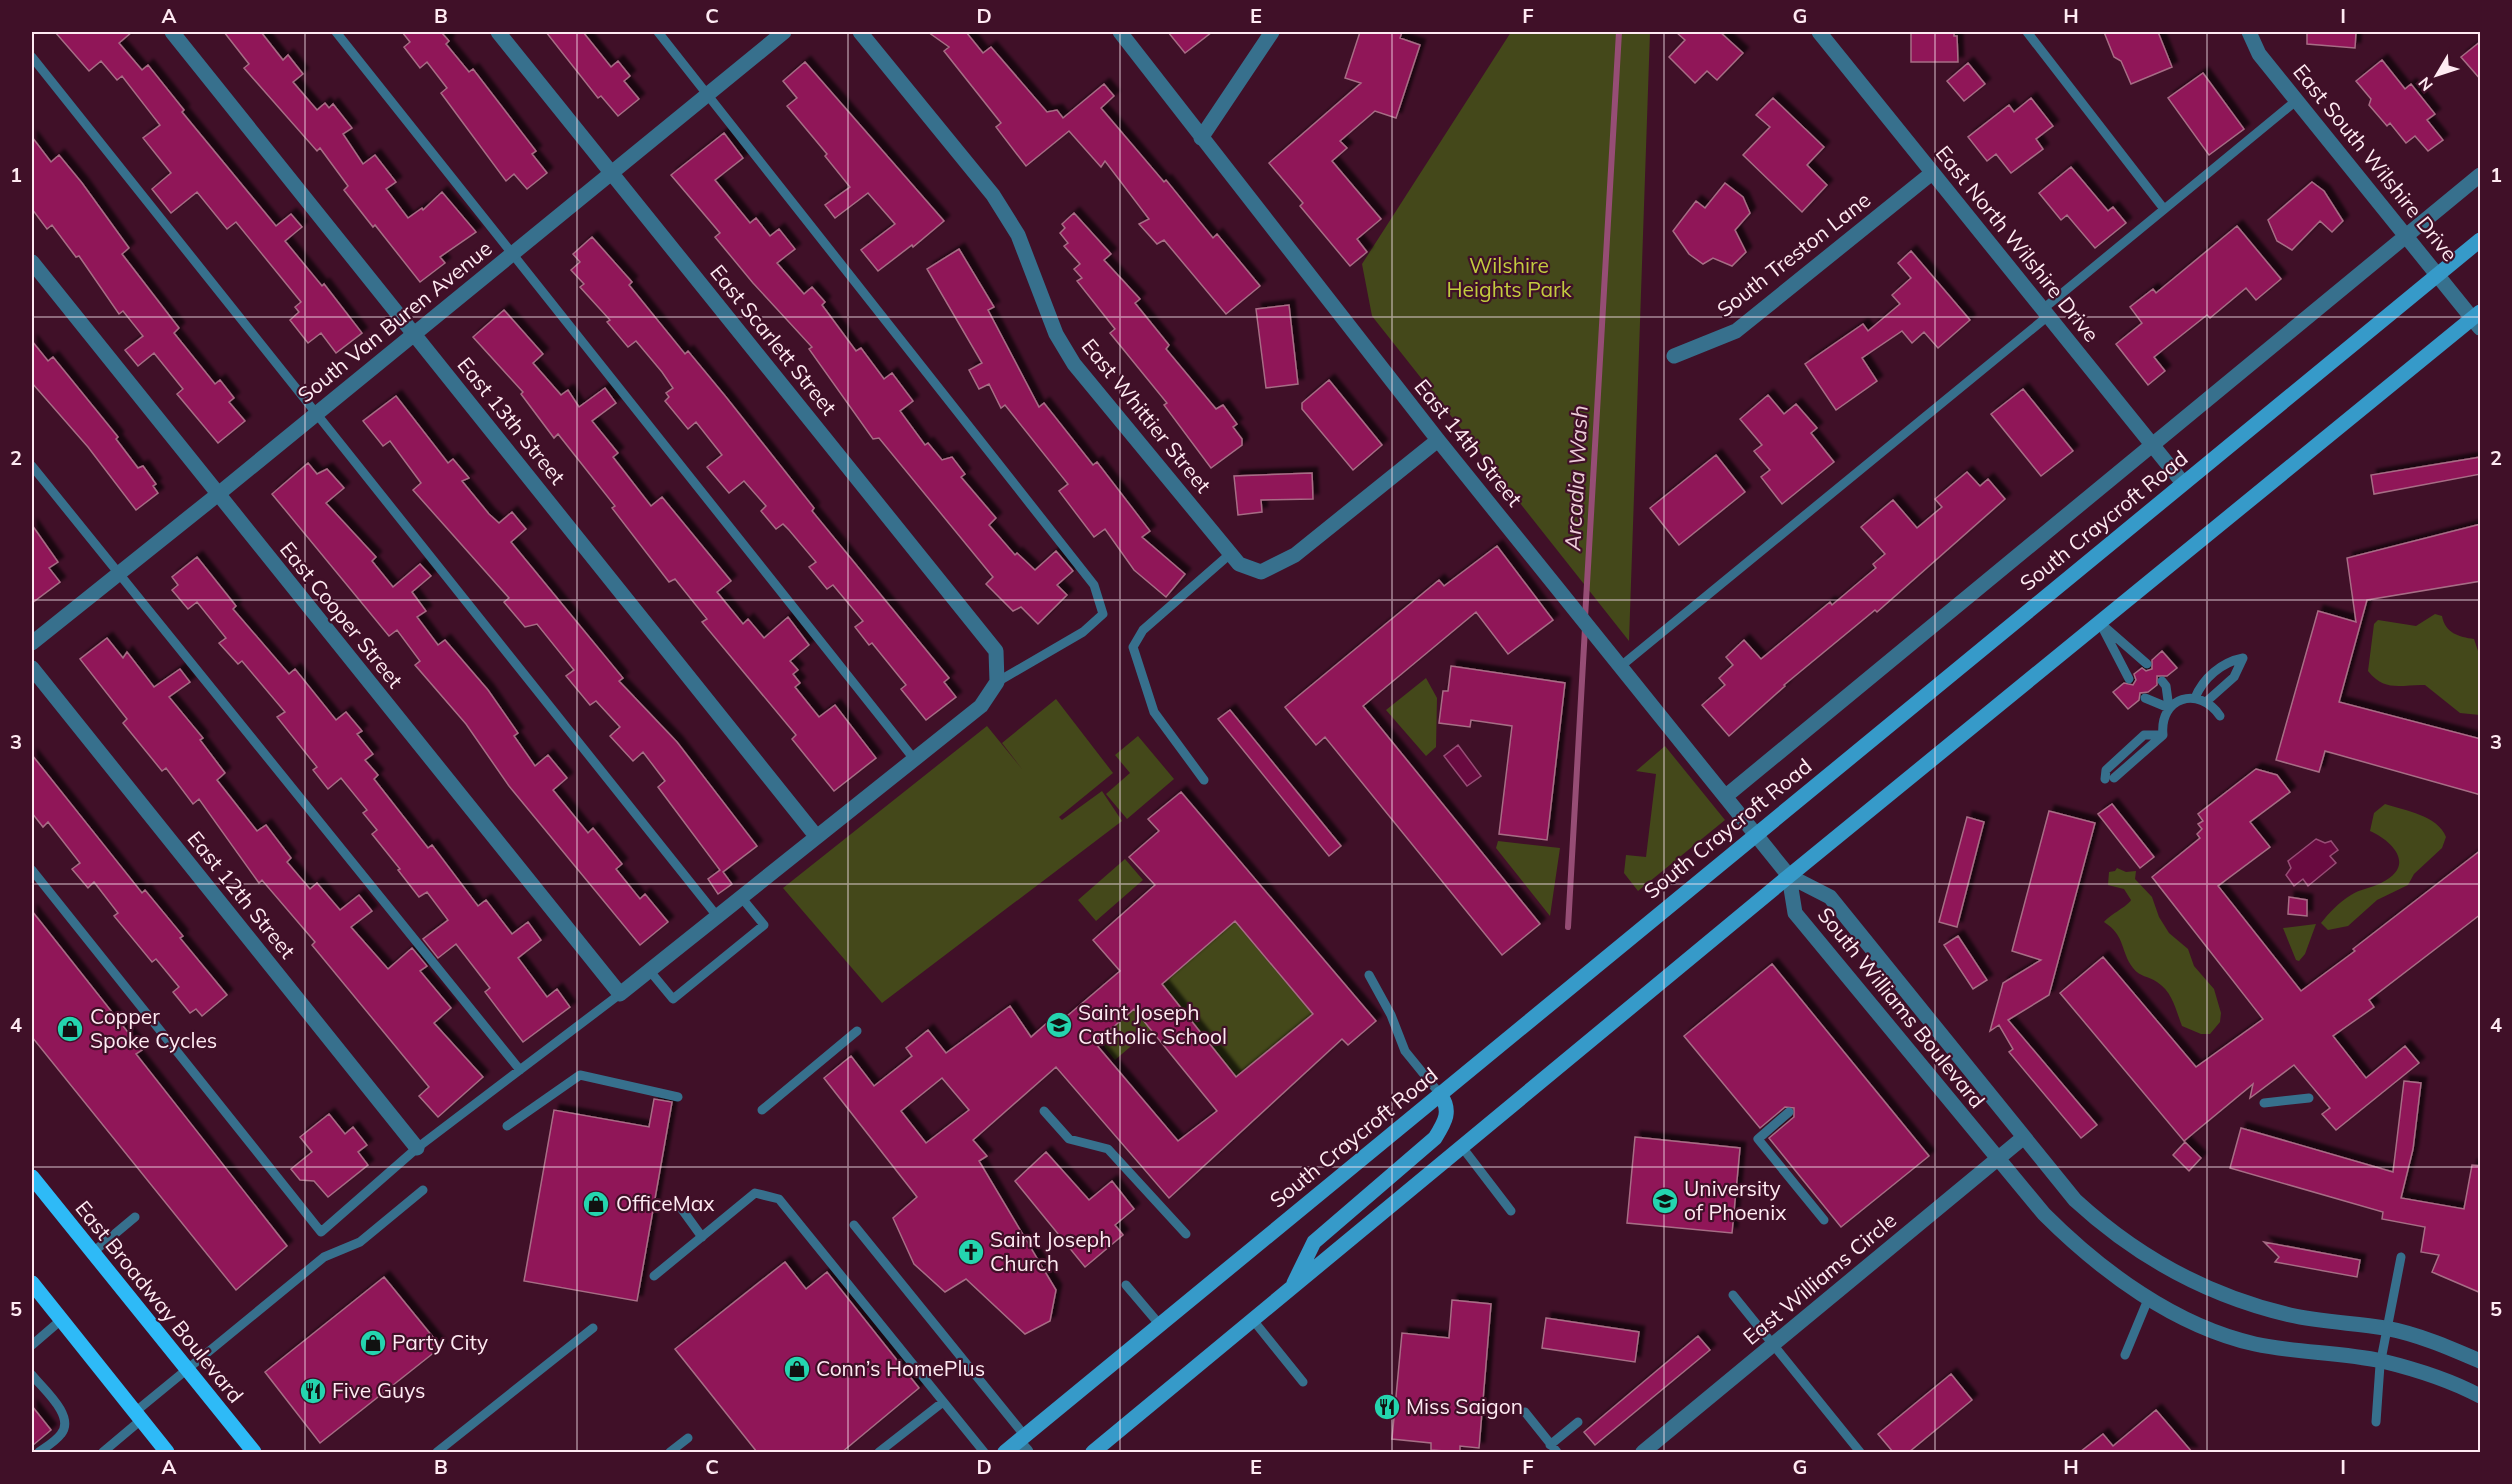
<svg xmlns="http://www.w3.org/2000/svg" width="2512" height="1484" font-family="Mulish,sans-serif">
	<defs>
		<filter id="shadow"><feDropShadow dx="5.5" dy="-5.5" stdDeviation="1.5" flood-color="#0009"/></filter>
	</defs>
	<rect width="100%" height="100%" fill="#401028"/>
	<path fill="#44481a" d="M1511,32H1650L1629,641L1372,316L1362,264Z
		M2435,614L2442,616C2445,633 2459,637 2474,639L2480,657V715L2460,713L2425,685C2403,684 2385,693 2368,671L2374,624L2378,620L2416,626Z
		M1426,678L1437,698L1436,747L1426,756L1386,710Z
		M1056,699L1113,773L1059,817L1062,820L1102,791L1122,821L882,1003L783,888L987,726L1022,769L1002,743Z
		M1138,736L1174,779L1127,819L1106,794L1130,773L1115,755Z
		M1665,746L1725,820L1638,891L1624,873L1626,855L1646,857L1656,774L1636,771Z
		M2385,804C2406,811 2437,815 2446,837L2442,848L2414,874L2408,885L2377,900L2348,926L2328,930L2321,923C2330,912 2338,903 2351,895C2360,889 2371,888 2381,883C2416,866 2394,842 2370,831L2374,813Z
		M1498,841L1560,848L1550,916L1496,848Z
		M1125,859L1143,880L1096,921L1078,900Z
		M2117,868L2126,872L2136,871L2135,879L2152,897L2159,917L2169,933L2188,949L2194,966L2214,989L2221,1013L2220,1022L2210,1034H2201L2182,1026C2176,1011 2173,992 2157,982C2148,976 2140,977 2133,968C2120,951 2126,936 2104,922C2111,914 2128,906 2131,900L2124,889L2108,885L2109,872L2115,871Z
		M1235,921L1313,1014L1235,1077L1179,1005L1115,1060L1099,1040Z
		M2316,924L2305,954L2299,961L2296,960L2283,928Z"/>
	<path fill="#690a40" stroke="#964d75" stroke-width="1.5" d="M1458,745L1481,776L1467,786L1444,756Z
		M2316,839L2325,843L2331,841L2338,850L2330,856L2336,863L2308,886L2303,879L2294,886L2286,875L2291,868L2288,861Z"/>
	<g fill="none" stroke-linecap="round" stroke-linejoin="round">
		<path stroke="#964d75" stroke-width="6" d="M1585,618L1619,32
			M1568,927L1585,628"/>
	</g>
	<path fill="#901259" stroke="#a76d85" stroke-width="1.5" fill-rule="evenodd" filter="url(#shadow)" d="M55,32H132L119,43L142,70L148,65L184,110L182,112L276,226L291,214L302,227L285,241L322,286L324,284L362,333L336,353L321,333L308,343L290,320L299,312L295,307L301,302L236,222L227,229L197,192L171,213L152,189L171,173L143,138L160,125L122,76L117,80L101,61L89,71Z
		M224,32H261L283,60L288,55L303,74L293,82L317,110L325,103L329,108L333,104L352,128L343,134L363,164L375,155L396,182L386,189L408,218L422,208L423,210L442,192L476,232L440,257L445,263L420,282L375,225L373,227L344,190L348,186L320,148L317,151L244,68L249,64Z
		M402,32H441L449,41L446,44L469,72L473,69L536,151L532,154L547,173L527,189L514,174L506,181L441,93L447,88L427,62L420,68L404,47L410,42Z
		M546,32H583L611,67L618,61L630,76L624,81L639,99L618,116L601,96L598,98Z
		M928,32H966L983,53L991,47L1047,112L1057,110L1063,118L1104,84L1114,96L1101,108L1164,182L1166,180L1213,238L1217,234L1260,286L1226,314L1164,240L1157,244L1139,224L1149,219L1105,161L1101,167L1069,131L1026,166L996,127L1001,123L944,51L949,47Z
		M1168,32H1212L1185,53Z
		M1360,32H1402L1400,38L1420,45L1396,118L1375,111L1340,141L1347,148L1332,161L1381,219L1357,239L1367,252L1350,266L1300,206L1303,203L1269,163L1361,83L1345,78Z
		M1676,32H1720L1743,53L1717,80L1707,71L1695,83L1669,57L1685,40Z
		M1911,32H1954V36H1957L1958,62H1911Z
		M2104,32H2158L2172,67L2131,84L2121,61L2114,57Z
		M2307,32H2356L2355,48L2307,44Z
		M2481,41V80L2461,57Z
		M2382,60L2405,89L2411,84L2435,114L2427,120L2443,140L2428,151L2415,136L2406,143L2390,123L2387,126L2369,105L2371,99L2356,81Z
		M805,62L944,221L913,247L912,245L878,271L861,250L895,224L868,193L835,218L825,205L850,187L825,156L827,154L787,106L797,98L783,81Z
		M1968,63L1985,84L1964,101L1947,81Z
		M2203,73L2244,129L2209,155L2168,98Z
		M1773,98L1824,147L1807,165L1827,185L1802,212L1743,155L1770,127L1756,115Z
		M2031,98L2053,126L2036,139L2043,149L2011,173L1996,154L1987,161L1968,137L2009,105L2014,112Z
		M724,133L743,158L715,180L750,223L756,218L770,236L779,229L795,249L777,263L804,294L812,287L825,302L822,305L856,351L861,348L884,379L892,373L913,401L900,411L925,445L928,443L942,460L952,457L965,474L961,477L996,518L989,525L1015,555L1017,553L1035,570L1056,551L1073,571L1057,585L1067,595L1038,624L1021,607L1013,611L986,584L993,577L879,438L873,439L809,349L812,347L753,283L715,237L720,233L671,175Z
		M32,137L51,162L59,155L82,183L129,248L122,254L179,328L174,333L215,384L220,380L234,398L229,402L245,421L218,443L177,394L183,389L154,353L138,366L125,350L143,336L123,311L119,314L79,256L76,257L52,225L47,229L32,209Z
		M2071,167L2108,211L2113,207L2126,223L2095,248L2067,215L2061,220L2039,193Z
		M2312,182L2324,191L2343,221L2332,232L2320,221L2292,250L2277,241L2268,220Z
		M1725,183L1743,197L1750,213L1735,230L1746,252L1732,266L1713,258L1703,264L1689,254L1673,231L1696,201L1705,208Z
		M1074,213L1111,254L1104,260L1140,299L1135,303L1169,345L1166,349L1216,409L1223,405L1237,424L1233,427L1242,439V445L1211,468L1164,405L1167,403L1110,333L1115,329L1077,281L1082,278L1074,269L1080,264L1064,246L1068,243L1060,233L1065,228L1062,224Z
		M2237,226L2281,279L2256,300L2246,288L2210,318L2207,315L2154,357L2165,371L2148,385L2116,344L2142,323L2130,307L2153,289L2156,293Z
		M592,237L632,282L629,285L685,354L688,351L726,397L814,508L812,511L949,678L944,682L956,697L926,720L901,689L906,685L872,643L869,645L855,627L863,621L833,585L827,589L809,567L816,562L789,530L783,524L776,529L761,511L766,506L744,481L729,493L707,467L722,455L696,422L688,429L665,401L669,397L666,393L673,388L662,372L636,341L628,347L607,322L610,320L580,287L584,284L571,270L580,262L573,254Z
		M959,249L994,307L988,310L1039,407L1044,403L1093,465L1097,462L1150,531L1142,537L1185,574L1166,597L1134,570L1105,529L1094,537L1059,491L1068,484L1005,405L1001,408L989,384L979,389L969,370L982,363L927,269Z
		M1911,251L1970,320L1938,348L1924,332L1912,343L1902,331L1862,358L1877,381L1836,410L1805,364L1863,324L1868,331L1900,304L1892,295L1911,278L1898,263Z
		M1289,305L1298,384L1266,388L1256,309Z
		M504,310L543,354L533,363L561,395L568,390L579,407L605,388L616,403L592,421L618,453L613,457L651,506L662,497L731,581L717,592L743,624L748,619L764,638L788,617L809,645L790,661L798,670L793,674L800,683L795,687L819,717L835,705L876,758L834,791L792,739L796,735L702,622L707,619L675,579L669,582L612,508L615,506L558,434L554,438L521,394L523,392L473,337Z
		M32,341L48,361L53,357L118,437L116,439L138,468L143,466L156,484L153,486L158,493L136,510L88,447L32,383Z
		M1329,380L1382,445L1353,470L1302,409V403Z
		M2023,389L2073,451L2041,476L1991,414Z
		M1768,395L1784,414L1796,404L1817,428L1811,433L1834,462L1782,504L1761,477L1770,470L1754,451L1762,445L1740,419Z
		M396,396L448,463L453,459L469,478L462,481L489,514L499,523L512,512L526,529L511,542L623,678L619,681L677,742L757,846L723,872L732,884L718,894L708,879L720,870L658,787L665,781L643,752L633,761L610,736L620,727L596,701L590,705L566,676L574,670L537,624L525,627L504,602L509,598L413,490L421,483L390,441L383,446L363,421Z
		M1716,455L1745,492L1679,545L1650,508Z
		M2481,457V474L2374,494L2371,475Z
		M308,463L317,474L327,469L344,488L326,503L376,557L372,561L393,587L420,564L431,576L412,592L426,611L417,617L438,645L445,640L488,690L518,733L514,736L535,766L548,755L567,778L553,790L588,833L593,828L622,864L616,869L640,899L645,894L668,922L640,945L509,786L466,724L415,665L420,661L397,630L389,636L272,494Z
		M1967,472L1980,486L1988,479L2005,499L1877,612L1875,610L1784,685L1785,686L1729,736L1702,705L1725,685L1719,678L1733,665L1726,657L1744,640L1761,659L1830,602L1832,605L1876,568L1873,564L1885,554L1861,527L1893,500L1917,528L1942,507L1935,499Z
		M1312,473L1313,499L1261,500L1262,512L1238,515L1234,476Z
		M2481,524V581L2367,600L2339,702L2481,739V795L2325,751L2319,772L2276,760L2318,611L2356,622L2347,558Z
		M32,525L58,562L49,568L60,582L32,603Z
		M1497,546L1553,620L1508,654L1476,612L1363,706L1540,924L1502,955L1325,737L1316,745L1285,707L1439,580L1444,586Z
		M197,557L236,606L233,609L289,674L295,669L336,720L346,712L362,731L357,734L373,754L365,760L378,775L374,779L428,848L432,845L478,906L486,900L512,934L528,922L541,940L518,958L547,997L557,989L570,1007L523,1042L485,992L490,988L456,944L438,958L423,939L448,920L427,892L419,897L398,870L400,869L372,834L377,830L363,813L367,810L341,778L328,789L313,770L317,767L277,717L285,712L242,661L238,664L219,643L226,638L197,602L188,609L172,590L178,585L172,577Z
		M107,638L123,658L127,652L154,687L180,669L190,682L169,697L203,738L200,740L225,773L217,780L257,831L266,825L291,858L287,862L310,889L317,883L340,910L359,895L372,911L351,927L388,969L412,948L427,966L420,971L451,1008L434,1023L483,1077L438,1117L419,1096L429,1087L312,945L315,942L262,880L259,883L199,799L193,804L166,768L162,771L123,723L127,719L80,659Z
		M2162,651L2177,668L2167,676H2157V685L2148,692L2140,693L2139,700L2128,709L2113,692L2124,683L2133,685L2136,680L2134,674L2142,668L2146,671L2152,669V660Z
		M1451,666L1565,683L1547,840L1499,834L1512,726L1471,720L1470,727L1439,723L1443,691H1448Z
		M1230,710L1341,846L1329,856L1218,719Z
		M32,755L142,893L145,890L183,936L180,938L227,995L202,1016L196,1009L190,1013L173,992L179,987L156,959L152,962L114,916L118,913L94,882L88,888L72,869L80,863L48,822L43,827L32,813Z
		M2256,769L2277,775L2290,792L2250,822L2270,847L2218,886L2301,991L2355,951L2353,949L2481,850V914L2369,1000L2374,1007L2333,1036L2366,1078L2405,1046L2419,1063L2336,1130L2322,1114L2330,1108L2294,1065L2250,1098L2253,1084L2184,1141L2060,993L2103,957L2196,1067L2263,1019L2152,877L2200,838L2197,834L2202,829L2198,824L2203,821L2198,814Z
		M1181,792L1376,1021L1348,1045L1342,1039L1169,1198L1056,1067L973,1140L987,1156L979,1161L1056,1290L1050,1321L1025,1334L966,1279L945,1292L914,1264L893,1218L917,1197L824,1078L851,1056L874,1086L912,1056L906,1048L928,1030L946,1053L1010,1006L1031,1037L1048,1022L1053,1028L1120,971L1093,940L1155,885L1129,857L1159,831L1148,819ZM1235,921L1313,1014L1236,1077L1162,984ZM1134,1009L1217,1111L1178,1141L1095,1043ZM942,1078L969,1110L926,1143L901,1111Z
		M2112,804L2154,857L2140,868L2098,814Z
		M2049,811L2095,823L2049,995L2008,1020L2097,1125L2081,1138L2009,1052L2013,1049L1999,1025L1990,1031L2003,983L2041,960L2012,951Z
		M1967,817L1984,822L1957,927L1939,922Z
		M2289,897L2307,900V916L2288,914Z
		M32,911L142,1050L136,1054L287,1246L236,1290L32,1037Z
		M1958,936L1987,980L1973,989L1944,945Z
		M1772,964L1929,1156L1841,1227L1769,1138L1794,1117V1108L1785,1107L1760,1128L1684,1036Z
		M2404,1081L2421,1083L2413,1149L2401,1198L2464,1209L2472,1165L2481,1166V1293L2432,1272L2439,1255L2421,1252L2425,1227L2382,1219L2383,1212L2230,1168L2241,1128L2393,1172Z
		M654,1099L672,1102L637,1301L524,1281L554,1110L649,1127Z
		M329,1114L345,1134L353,1127L367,1145L358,1152L368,1165L328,1197L314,1181L300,1180L291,1169L312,1152L300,1137Z
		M1635,1137L1740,1148L1732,1233L1627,1223Z
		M2185,1142L2201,1158L2189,1171L2173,1155Z
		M1046,1152L1089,1200L1112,1181L1134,1209L1115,1225L1123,1235L1085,1267L1015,1181Z
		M2264,1242L2360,1260L2357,1277L2275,1262L2279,1257Z
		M785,1262L806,1289L827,1272L919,1388L842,1452H757L675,1349Z
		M384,1277L441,1347L320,1443L265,1372Z
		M1452,1300L1491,1304L1479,1448L1460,1446V1452L1431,1450V1443L1392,1439L1402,1333L1449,1338Z
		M1546,1318L1639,1332L1635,1362L1542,1348Z
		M1698,1336L1710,1350L1595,1445L1584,1432Z
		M1951,1374L1972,1400L1909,1452H1893L1878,1434Z
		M32,1406L51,1430L32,1446Z
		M2156,1410L2192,1452H2080L2103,1434L2113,1446Z"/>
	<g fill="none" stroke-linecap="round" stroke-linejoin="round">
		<path stroke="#37708d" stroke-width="9" d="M336,32L914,759
			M658,32L1094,585L1103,614L1083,632L997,682
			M2027,32L2164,209
			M32,57L717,916
			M2043,309L2297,100
			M32,466L520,1070
			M1621,666L2048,316
			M2129,679L2100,623L2147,664
			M2145,698L2169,708L2166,686L2162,681
			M2195,698C2203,678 2222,662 2243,658L2234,677L2207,701
			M2163,735C2159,697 2199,685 2220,716
			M2114,778L2163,735
			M2105,779L2106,770L2144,735H2163
			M1204,780L1154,712L1133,647L1143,630L1230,554
			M32,870L321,1232L417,1148L620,994
			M649,970L673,999L764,925L741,897
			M1369,975L1391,1015L1405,1051L1440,1094
			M2264,1103L2309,1098
			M762,1110L857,1031
			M1044,1111L1069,1139L1108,1149L1186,1234
			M1789,1112L1758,1139L1824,1220
			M507,1126L580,1075L678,1097
			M1462,1147L1511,1211
			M681,1208L702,1237
			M854,1225L1025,1436
			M92,1253L135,1217
			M654,1276L755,1193L779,1199L984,1452
			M1126,1285L1160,1325
			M1733,1295L1860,1452
			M1253,1320L1303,1382
			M32,1345L61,1320
			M2125,1355L2149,1297
			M32,1375C42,1388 76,1416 61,1434C56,1441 46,1447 39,1452
			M135,1412L324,1257L360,1242L423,1190
			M1525,1412L1557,1452
			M2376,1422L2380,1365L2401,1257
			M1550,1445L1578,1422
			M103,1452L141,1420
			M437,1452L593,1328
			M670,1452L688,1438
			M879,1452L943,1402"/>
		<path stroke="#37708d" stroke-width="15" d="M172,32L816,836
			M860,32L993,195L1018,235L1056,334L1074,364L1239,564L1261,572L1295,555L1438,440
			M1120,32L1438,440L1789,876
			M1819,32L2183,483
			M2249,32L2259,54L2480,328
			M1201,138L1272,32
			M32,262L620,994L981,706L997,682L996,651L498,32
			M1674,356L1736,331L1932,173
			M32,643L217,495L784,32
			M32,668L417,1148
			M1726,796L2480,175
			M2480,1361C2450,1348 2418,1334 2385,1328C2354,1323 2321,1322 2290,1315C2208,1296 2137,1257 2075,1200L1830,897L1789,876L1795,913L1800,919L2044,1214C2101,1271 2175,1326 2255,1344C2297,1353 2340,1352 2382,1361C2415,1369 2450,1380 2480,1396
			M1018,1443L1026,1452
			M1643,1452L2024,1137"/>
		<path stroke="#369ac9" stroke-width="15" d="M1294,1283L1314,1242L1435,1138C1445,1122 1452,1111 1440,1094
			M1005,1452L2480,240
			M1093,1452L1789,876L2480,312"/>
		<path stroke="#2ebaf7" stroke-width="15" d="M32,1177L254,1452
			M32,1283L167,1452"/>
	</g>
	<path fill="none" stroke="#feeaf2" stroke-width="1.5" stroke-opacity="0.55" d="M305,32V1452M577,32V1452M848,32V1452M1120,32V1452M1392,32V1452M1664,32V1452M1935,32V1452M2207,32V1452M32,317H2480M32,600H2480M32,884H2480M32,1167H2480"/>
	<defs>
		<g id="school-disc" transform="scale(1.35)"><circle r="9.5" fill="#24d5af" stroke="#401028"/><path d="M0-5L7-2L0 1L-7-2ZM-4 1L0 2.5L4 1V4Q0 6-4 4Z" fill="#111"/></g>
		<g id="shop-disc" transform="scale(1.35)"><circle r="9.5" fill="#24d5af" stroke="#401028"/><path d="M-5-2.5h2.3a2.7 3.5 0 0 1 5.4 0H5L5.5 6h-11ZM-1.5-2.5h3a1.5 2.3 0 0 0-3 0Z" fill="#111"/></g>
		<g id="university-disc" transform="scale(1.35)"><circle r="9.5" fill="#24d5af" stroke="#401028"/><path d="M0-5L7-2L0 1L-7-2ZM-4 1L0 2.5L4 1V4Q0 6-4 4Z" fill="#111"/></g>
		<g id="church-disc" transform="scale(1.35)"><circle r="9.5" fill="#24d5af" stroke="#401028"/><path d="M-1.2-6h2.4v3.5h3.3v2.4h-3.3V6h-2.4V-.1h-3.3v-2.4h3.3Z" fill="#111"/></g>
		<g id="restaurant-disc" transform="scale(1.35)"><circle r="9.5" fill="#24d5af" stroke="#401028"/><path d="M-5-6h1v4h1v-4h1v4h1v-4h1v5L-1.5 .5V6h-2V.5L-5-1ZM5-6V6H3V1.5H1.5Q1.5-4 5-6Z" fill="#111"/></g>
	</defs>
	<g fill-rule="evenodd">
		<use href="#school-disc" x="1059" y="1025"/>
		<use href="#shop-disc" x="70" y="1029"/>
		<use href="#university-disc" x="1665" y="1201"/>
		<use href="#shop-disc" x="596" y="1204"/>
		<use href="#church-disc" x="971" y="1252"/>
		<use href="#shop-disc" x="373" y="1343"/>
		<use href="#shop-disc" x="797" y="1369"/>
		<use href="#restaurant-disc" x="313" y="1391"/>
		<use href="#restaurant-disc" x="1387" y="1407"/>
	</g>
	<g text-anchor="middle" stroke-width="4.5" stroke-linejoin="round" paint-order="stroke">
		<g font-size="21" fill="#feeaf2" stroke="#401028">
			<text transform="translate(2375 163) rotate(51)" y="7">East South Wilshire Drive</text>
			<text transform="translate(2017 244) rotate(51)" y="7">East North Wilshire Drive</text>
			<text transform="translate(1794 255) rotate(-38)" y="7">South Treston Lane</text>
			<text transform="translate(395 322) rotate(-39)" y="7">South Van Buren Avenue</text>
			<text transform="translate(773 340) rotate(51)" y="7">East Scarlett Street</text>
			<text transform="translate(1146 416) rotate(51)" y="7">East Whittier Street</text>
			<text transform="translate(511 421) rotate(51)" y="7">East 13th Street</text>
			<text transform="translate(1468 443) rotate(51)" y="7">East 14th Street</text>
			<text transform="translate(2104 521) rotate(-39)" y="7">South Craycroft Road</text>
			<text transform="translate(341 615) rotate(51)" y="7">East Cooper Street</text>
			<text transform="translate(1728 829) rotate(-39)" y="7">South Craycroft Road</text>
			<text transform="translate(241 895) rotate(51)" y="7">East 12th Street</text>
			<text transform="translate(1901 1008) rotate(51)" y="7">South Williams Boulevard</text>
			<text transform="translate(1354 1138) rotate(-39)" y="7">South Craycroft Road</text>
			<text transform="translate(1820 1279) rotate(-40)" y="7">East Williams Circle</text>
			<text transform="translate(159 1302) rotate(51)" y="7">East Broadway Boulevard</text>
		</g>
		<g font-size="21" fill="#c2cb3f" stroke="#401028">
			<text x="1509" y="273">Wilshire<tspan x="1509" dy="24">Heights Park</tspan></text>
		</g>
		<g font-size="21" fill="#feeaf2" stroke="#401028" text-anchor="start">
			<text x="1078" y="1020">Saint Joseph<tspan x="1078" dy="24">Catholic School</tspan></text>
			<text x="90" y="1024">Copper<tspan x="90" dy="24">Spoke Cycles</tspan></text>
			<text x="1684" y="1196">University<tspan x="1684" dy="24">of Phoenix</tspan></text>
			<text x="616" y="1211">OfficeMax</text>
			<text x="990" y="1247">Saint Joseph<tspan x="990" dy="24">Church</tspan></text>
			<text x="392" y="1350">Party City</text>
			<text x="816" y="1376">Conn’s HomePlus</text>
			<text x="332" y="1398">Five Guys</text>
			<text x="1406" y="1414">Miss Saigon</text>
		</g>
		<g font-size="22" font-style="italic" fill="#edcdd9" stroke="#401028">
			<text transform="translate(1576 478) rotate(-87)" y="8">Arcadia Wash</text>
		</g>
	</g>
	<rect width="2512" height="1484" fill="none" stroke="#401028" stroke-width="66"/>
	<g transform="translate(2437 75) rotate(231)" stroke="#401028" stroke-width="4.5" paint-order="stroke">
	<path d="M0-4.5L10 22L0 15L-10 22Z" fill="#feeaf2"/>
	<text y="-9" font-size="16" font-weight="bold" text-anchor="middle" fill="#feeaf2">N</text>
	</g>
	<rect x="33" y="33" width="2446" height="1418" fill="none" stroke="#feeaf2" stroke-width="2"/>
	<g font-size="20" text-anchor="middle" font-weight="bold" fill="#feeaf2">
		<text x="169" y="23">A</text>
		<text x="441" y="23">B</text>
		<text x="712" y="23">C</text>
		<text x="984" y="23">D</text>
		<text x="1256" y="23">E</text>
		<text x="1528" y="23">F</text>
		<text x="1800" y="23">G</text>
		<text x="2071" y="23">H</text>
		<text x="2343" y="23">I</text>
		<text x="16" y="182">1</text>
		<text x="2496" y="182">1</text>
		<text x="16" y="465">2</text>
		<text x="2496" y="465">2</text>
		<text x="16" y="749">3</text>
		<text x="2496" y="749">3</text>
		<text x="16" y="1032">4</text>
		<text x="2496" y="1032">4</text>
		<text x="16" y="1316">5</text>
		<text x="2496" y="1316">5</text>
		<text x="169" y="1474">A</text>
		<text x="441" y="1474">B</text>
		<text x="712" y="1474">C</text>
		<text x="984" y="1474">D</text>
		<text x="1256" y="1474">E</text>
		<text x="1528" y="1474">F</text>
		<text x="1800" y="1474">G</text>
		<text x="2071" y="1474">H</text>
		<text x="2343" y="1474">I</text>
	</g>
</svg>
